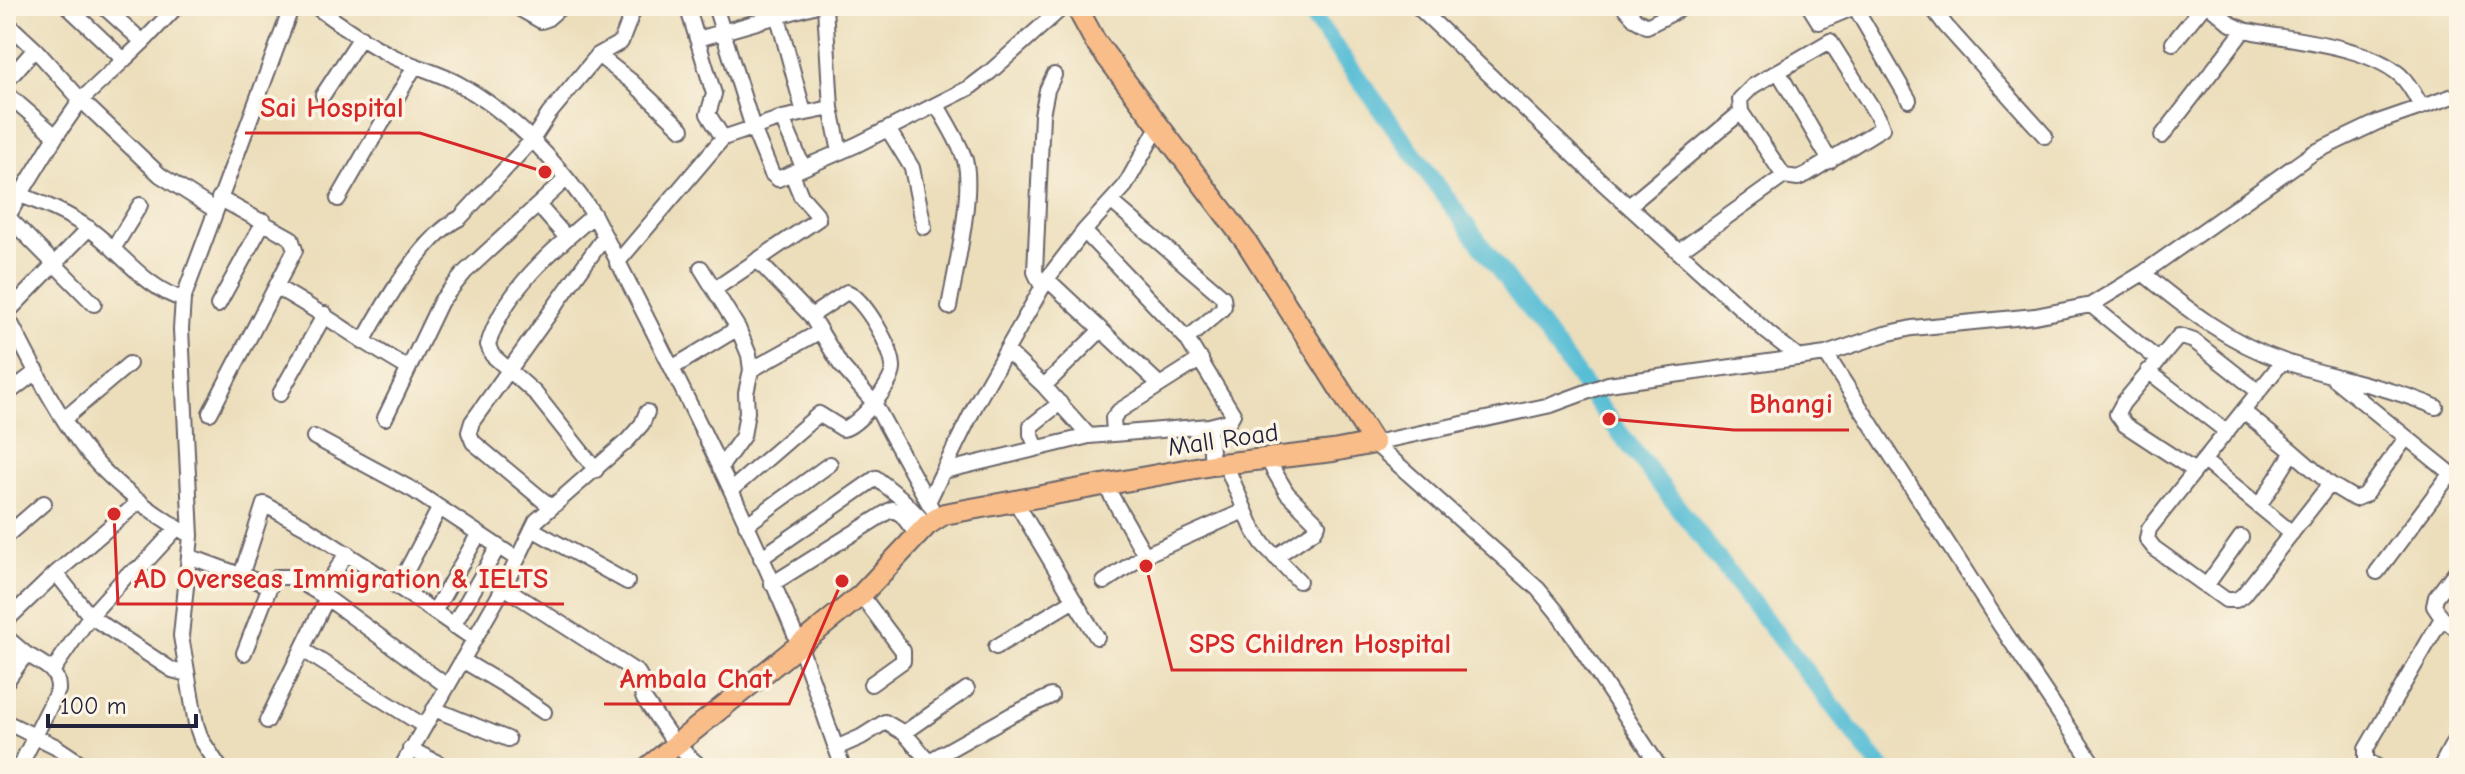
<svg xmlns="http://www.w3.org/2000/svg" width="2465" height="774" font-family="'Comic Neue',sans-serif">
	<rect width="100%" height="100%" fill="#fcf5e5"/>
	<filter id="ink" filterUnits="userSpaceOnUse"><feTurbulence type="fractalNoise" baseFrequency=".0125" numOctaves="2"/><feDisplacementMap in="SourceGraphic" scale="16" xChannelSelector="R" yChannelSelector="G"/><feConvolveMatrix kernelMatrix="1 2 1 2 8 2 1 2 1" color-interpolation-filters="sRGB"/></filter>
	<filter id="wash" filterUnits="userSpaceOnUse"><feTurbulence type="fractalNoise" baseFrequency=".006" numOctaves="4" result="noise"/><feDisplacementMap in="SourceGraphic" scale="32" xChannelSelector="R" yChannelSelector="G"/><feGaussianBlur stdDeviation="1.8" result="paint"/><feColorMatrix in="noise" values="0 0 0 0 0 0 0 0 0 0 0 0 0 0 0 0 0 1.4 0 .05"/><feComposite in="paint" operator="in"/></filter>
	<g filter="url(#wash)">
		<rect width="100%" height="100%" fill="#ecdebb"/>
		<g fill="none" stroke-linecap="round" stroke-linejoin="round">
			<path stroke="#58bed5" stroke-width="18" d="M1305,6L1609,419L1881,768"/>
		</g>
	</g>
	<g filter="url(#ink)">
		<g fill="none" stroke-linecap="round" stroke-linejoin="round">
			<g stroke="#696468" stroke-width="18">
				<path id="minor" d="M67,6L124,60L81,100L160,175L215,210
					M103,6L143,42L124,60
					M315,6C339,24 365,42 392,56C414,67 438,72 459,84C515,115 558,163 594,215C666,355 738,496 798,642C814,683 828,726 843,768
					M687,6L714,94L708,114L723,138
					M715,6L753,128L772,174L778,179L856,145L969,88L990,72L1064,6
					M775,6L804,113
					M1417,6L1602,182L1768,333L1800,358
					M1623,6L1636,20L1647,26L1686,6
					M1809,6L1819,22L1857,6
					M1931,6L1946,26L2045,136
					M2210,6L2231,24L2244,30C2289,40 2364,44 2400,75C2409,83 2415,95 2421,106
					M1855,7L1909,100
					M520,9L541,21L547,19L562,6
					M6,22L35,49L81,100L56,136
					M698,39L813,6
					M1830,41L1878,117L1882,128L1807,174L1798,178L1784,176L1741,112L1740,99L1753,86Z
					M143,42L177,6
					M2173,43L2203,6
					M598,55L621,42L635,6
					M1778,71L1830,161
					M6,82L35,49
					M6,93L56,136L20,195L6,186
					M323,95L361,37
					M937,105C946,122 959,141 965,160C974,192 955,273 949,307
					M831,108L840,152
					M782,118L803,167
					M888,129L912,168L924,227
					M2162,136L2244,30
					M338,199L415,66
					M1112,202L1223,297L1224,306L1221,310L1187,339
					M538,205L567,238
					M1630,205L1741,112
					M594,215C552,250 503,292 488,345L492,355L535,393L596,470
					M8,217L94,304
					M6,220L20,195C44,204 67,213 88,228C119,249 145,289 183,299
					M1084,231L1187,339L1233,414L1229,421L1209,426L1089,436
					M113,249L140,205
					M1679,251L1784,176
					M757,260L811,316
					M617,263L723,138L782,118L831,108L825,6
					M701,268L738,328L749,355L751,370L746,393L747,412L743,436L720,468
					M2143,273C2185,308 2230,343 2283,361C2335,379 2385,385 2436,407
					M1047,279L1159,384
					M276,287C322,312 363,343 408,368
					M1042,287L1035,272L1042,115L1047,90L1054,75
					M715,289L818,219L816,213L801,196L792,174
					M218,305L264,221
					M2091,305L2157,359
					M6,314C30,359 52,407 83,447C111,483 152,513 191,536
					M6,314L89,228
					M363,342C382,307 424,235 460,218L532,140L549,114L598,55L631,81L682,129
					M1826,354L2000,625L2096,768
					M672,368L738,328
					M751,370L819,332
					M2148,371L2227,432
					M2332,377L2459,480
					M1044,386L1101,330
					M2259,392L2194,341L2179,336L2123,403L2117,414L2125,425L2195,471L2283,361
					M280,394L325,314
					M6,395L37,371
					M2244,412L2293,452
					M210,413L295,250L291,238L219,198
					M385,418L441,301L465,272L566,179
					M64,419L129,364
					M1209,426L1212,465
					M1114,432L1113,418L1119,411L1201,359
					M314,437L413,490L517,559
					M1374,443L1551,405L1608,384L1826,354L1885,334L1912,328L2035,316L2091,305L2143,273L2313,153L2378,122L2459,94
					M1374,443L1538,589L1557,612L1660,768
					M1037,448L1031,434V426L1060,403
					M1267,459L1287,493L1318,524L1314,531L1275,557
					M2204,461L2292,533
					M1225,463L1253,529L1263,544L1299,581
					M944,471L1089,436L1044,386L1007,351
					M2195,471L2149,529L2147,539L2154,548L2226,600H2236L2243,595L2330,484L2293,452L2259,506
					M1104,483L1145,555
					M2330,484L2355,499L2365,495L2406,438
					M731,490L819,414L843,429C858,426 892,385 893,369C894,350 864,298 847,292L811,316L840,364L874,403L928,502
					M551,507L473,442L469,432L472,422L605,236
					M931,507L928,502L977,402L1047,279L1084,231L1125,186L1158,127
					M439,509L398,587L474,639
					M746,525L830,464
					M532,529L627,582
					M6,536L44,503
					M191,557L270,586L277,577H292L327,598L267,721
					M761,558L876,478L900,497L927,525
					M2459,567L2436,597L2434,606L2442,618L2459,631
					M2377,572L2451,473
					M56,573L90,616L172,670L187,674
					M241,576L264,504L304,526L398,587
					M1104,582L1145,555L1244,511
					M772,584L892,509L902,515L917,535
					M2206,586L2241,537
					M504,587L638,673C644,681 639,690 644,699L676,745L702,768
					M321,594L347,553
					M861,595L903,651V661L871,684
					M327,598L447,686
					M1074,600L1097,637
					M434,612L478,535
					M6,621L56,573L140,501
					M453,626L498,547
					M6,637L26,654
					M996,647L1074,600L1014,499
					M303,650L424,726
					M244,653L270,586
					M462,660L506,686L544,712
					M53,670L90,616L127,575L142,566L177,528
					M6,682L26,654C42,664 59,669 58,690L19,768
					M434,709L508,739
					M6,722L55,746L88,768
					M904,733L967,689
					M836,748L861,737L885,722L904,733L934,767
					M410,749L448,768
					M929,761L1011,715L1051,696
					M220,768L201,739L196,724L181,636L191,536L181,329L183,299L292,6
					M401,768L504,587L536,521L628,440L642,424L647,412
					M2379,768L2366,760V749L2442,618
					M2440,768L2459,732"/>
			</g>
			<g stroke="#696468" stroke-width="24">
				<path id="highway" d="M647,768L861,595L927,525L944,514L1212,465L1333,451L1374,443L1247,243L1095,41L1076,6"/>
			</g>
			<use href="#minor" stroke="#fff" stroke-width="14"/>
			<use href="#highway" stroke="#f8bd89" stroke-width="20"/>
		</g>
	</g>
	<g text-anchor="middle" stroke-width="7" stroke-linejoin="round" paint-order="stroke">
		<g font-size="26" fill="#22223b" stroke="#fcf5e5">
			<text transform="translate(1223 439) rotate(-8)" y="9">Mall Road</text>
		</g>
	</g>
	<path fill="none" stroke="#d62828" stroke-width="3" d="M545 172L420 133H245M1609 419L1734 430H1849M114 514L118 604H564M1146 566L1172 670H1467M842 581L789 704H604"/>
	<g fill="#d62828" stroke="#fcf5e5" stroke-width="3">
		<circle cx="545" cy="172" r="8"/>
		<circle cx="1609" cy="419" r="8"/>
		<circle cx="114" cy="514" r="8"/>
		<circle cx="1146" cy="566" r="8"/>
		<circle cx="842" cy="581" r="8"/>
	</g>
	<g font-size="28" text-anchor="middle" font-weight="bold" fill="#d62828" stroke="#fcf5e5" stroke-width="7" stroke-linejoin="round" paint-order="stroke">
		<text x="332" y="117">Sai Hospital</text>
		<text x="1791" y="413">Bhangi</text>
		<text x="341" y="588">AD Overseas Immigration &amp; IELTS</text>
		<text x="1320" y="653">SPS Children Hospital</text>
		<text x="696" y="688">Ambala Chat</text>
	</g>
	<rect width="2465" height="774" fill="none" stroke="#fcf5e5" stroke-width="32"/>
	<path d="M48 714v12h148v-12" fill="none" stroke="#22223b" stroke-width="4"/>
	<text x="60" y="714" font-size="24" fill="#22223b" stroke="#fcf5e5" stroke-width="6" paint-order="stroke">100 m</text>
</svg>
